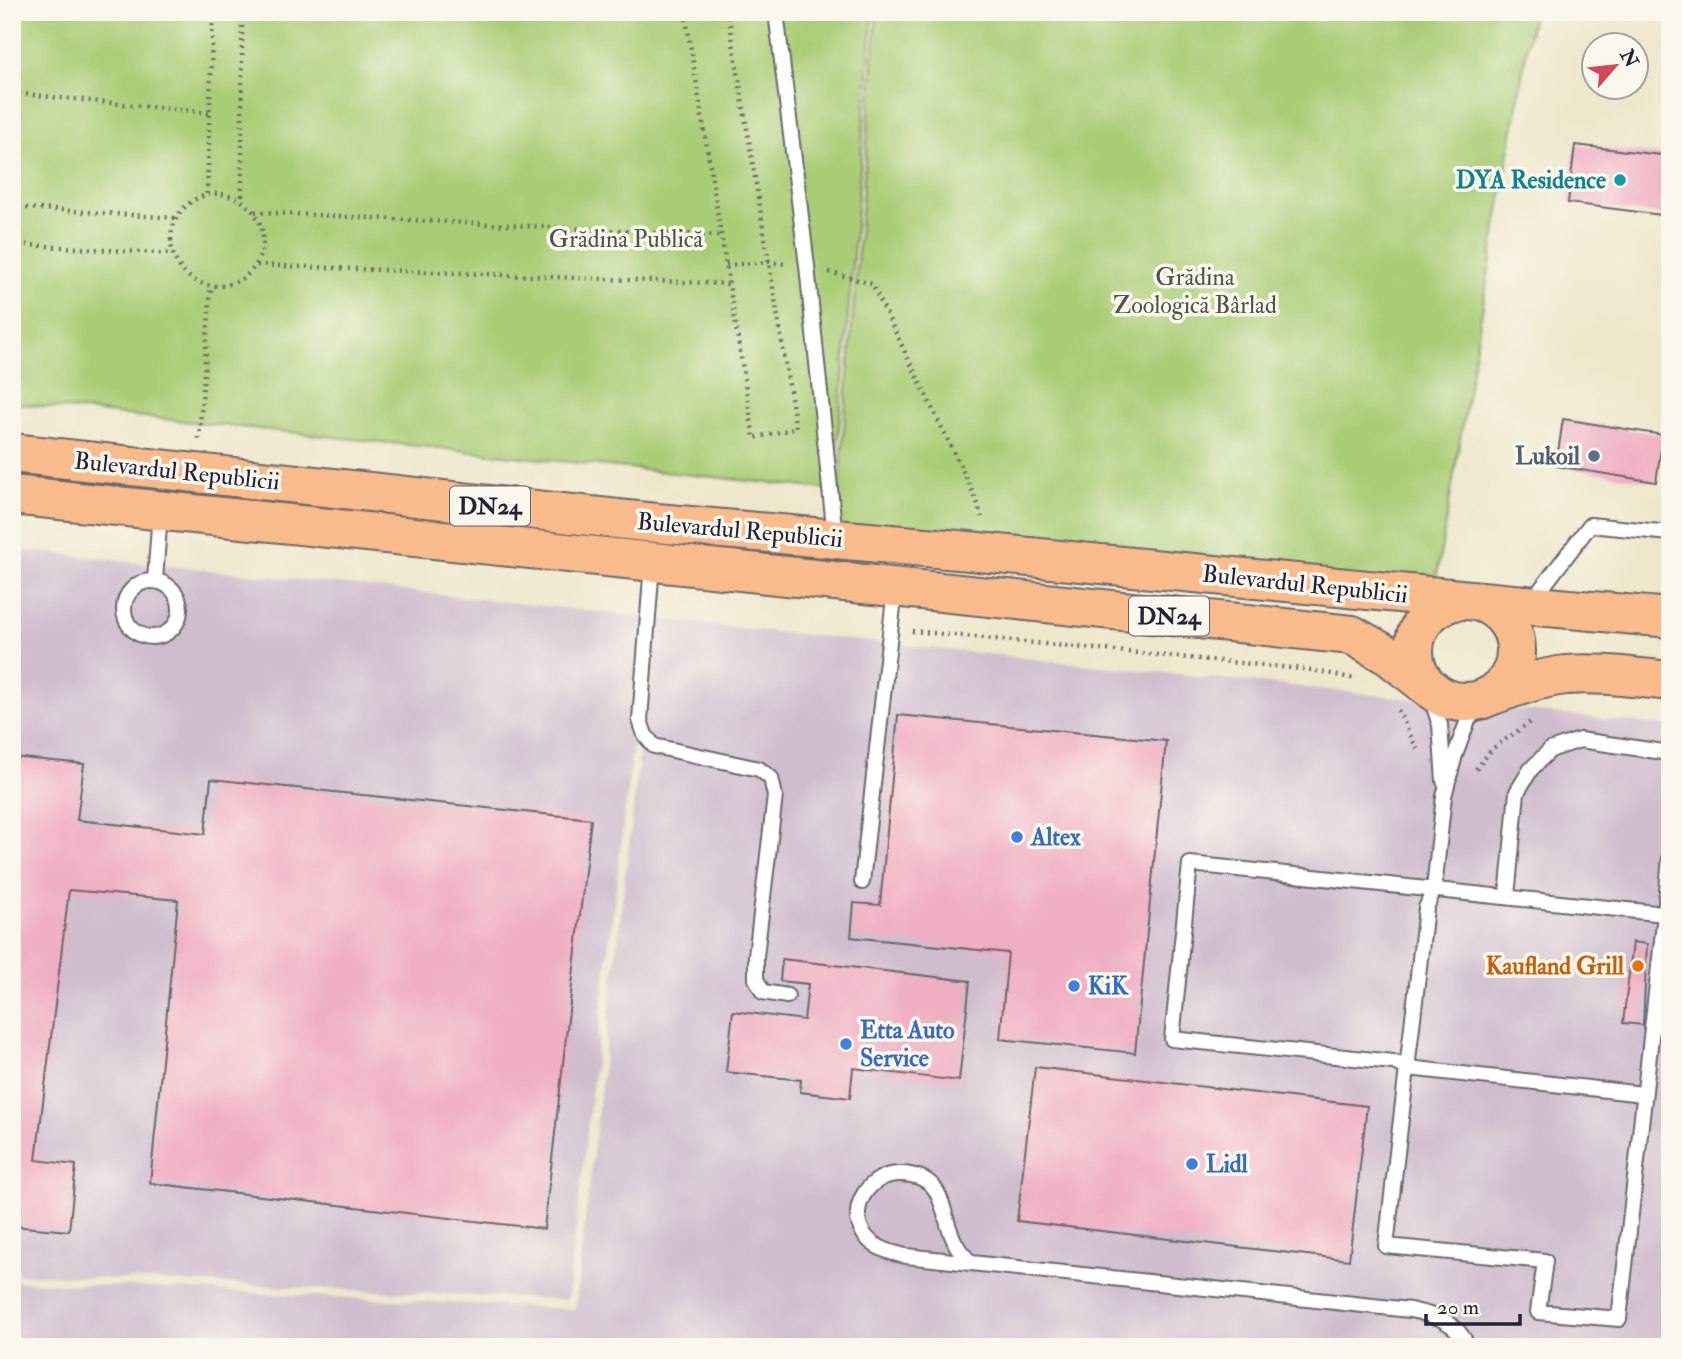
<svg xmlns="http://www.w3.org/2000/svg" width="1682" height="1359" font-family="'IM FELL Double Pica',serif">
	<rect width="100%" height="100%" fill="#fbf7ec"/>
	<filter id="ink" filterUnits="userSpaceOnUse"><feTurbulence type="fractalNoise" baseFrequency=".0143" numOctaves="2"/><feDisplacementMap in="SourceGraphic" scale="14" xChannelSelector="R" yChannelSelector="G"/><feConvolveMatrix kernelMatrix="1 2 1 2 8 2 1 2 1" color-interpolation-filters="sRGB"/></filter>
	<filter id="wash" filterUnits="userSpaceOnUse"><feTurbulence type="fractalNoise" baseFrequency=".00686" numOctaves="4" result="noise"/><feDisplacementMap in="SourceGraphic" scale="28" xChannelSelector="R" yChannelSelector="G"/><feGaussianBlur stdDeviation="1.57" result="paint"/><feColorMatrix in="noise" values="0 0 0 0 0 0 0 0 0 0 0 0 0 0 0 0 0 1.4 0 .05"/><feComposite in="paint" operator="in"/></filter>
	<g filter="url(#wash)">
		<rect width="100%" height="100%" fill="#eee7cb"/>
		<path fill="#cfbdce" d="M12,549L648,617L567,1300L12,1274Z
			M655,619L1670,726V1347H12V1281L575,1309Z"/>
		<path fill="#a9cd76" stroke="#667858" stroke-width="2" d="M12,12H873L834,490L12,403Z
			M877,12H1533L1434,592L835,539Z"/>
		<g id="blocks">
			<path fill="#efaec3" d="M1575,145L1670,156V216L1568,203Z
				M1563,419L1663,435L1656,482L1556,466Z
				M898,715L1166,741L1135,1053L1000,1039L1008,953L851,937L854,903L880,905Z
				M12,757L84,764L77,820L205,834L211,779L591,819L544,1229L150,1183L178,900L69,890L36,1160L76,1165L69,1231L12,1226Z
				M1633,942L1647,944L1643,1025L1623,1023Z
				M782,959L970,981L959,1081L853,1068L850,1098L800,1092L801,1080L726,1072L733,1011L804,1020L808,984L780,981Z
				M1035,1067L1367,1106L1349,1260L1017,1221Z
				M1668,1304H1670V1347H1663Z"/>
		</g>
	</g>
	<g filter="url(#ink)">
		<use href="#blocks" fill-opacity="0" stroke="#69676d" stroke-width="2"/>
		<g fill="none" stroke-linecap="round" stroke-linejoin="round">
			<g stroke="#69676d" stroke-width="18">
				<path id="lane" d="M776,12L807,266L835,537
					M652,564L640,720L645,735L654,746L759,769L771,778L775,796L756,956V979L763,992L787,996
					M155,580L160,512
					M124 609a28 28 0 1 1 56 0a28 28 0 1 1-56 0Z
					M1531,602L1590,525L1670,533
					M1428,688L1440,725L1444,781
					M1486,698L1468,720L1455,755L1444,796L1434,889L1426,908L1386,1246L1545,1261L1538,1312L1619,1319L1665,914
					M862,882L895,589
					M1507,897L1517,792L1531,769L1550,750L1580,740L1670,753
					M1643,1094L1408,1068L1393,1062L1172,1039L1190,864L1665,914L1670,856
					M971,1263C966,1258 960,1252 957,1246C938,1215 950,1175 900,1174C871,1173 846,1207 864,1234C872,1247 891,1253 906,1256L1410,1310C1435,1315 1457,1321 1468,1347"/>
			</g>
			<g stroke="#69676d" stroke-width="42">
				<path id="primary" d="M12,453L646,522L969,551L1470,600L1670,618
					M12,495L1352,635L1389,656L1427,686
					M1414 651a51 51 0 1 1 102 0a51 51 0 1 1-102 0Z
					M1487,697C1513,688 1539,678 1566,675C1600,672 1636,678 1670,681"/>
			</g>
			<path stroke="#69676d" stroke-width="4.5" stroke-dasharray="2 5" stroke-linecap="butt" d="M242,12V200
				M685,12L754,438L796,428L728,12
				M12,93L210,113
				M171 240a46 46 0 1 1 92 0a46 46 0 1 1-92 0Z
				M207,194L213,12
				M12,207L176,218
				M255,212L721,236
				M12,244L173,254
				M257,265L729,284
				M726,265L769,262L786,264
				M829,272L872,284L973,492L982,517
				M199,439L211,286
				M912,631L1312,670L1356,679
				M1398,710L1417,749
				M1476,769L1492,749L1533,720"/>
			<use href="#lane" stroke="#fff" stroke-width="14"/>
			<use href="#primary" stroke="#fabb8c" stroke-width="38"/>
		</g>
	</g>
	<circle fill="#0f9aa8" stroke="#fbf7ec" stroke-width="2.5" cx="1620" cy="180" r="7"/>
	<circle fill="#5c6f8a" stroke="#fbf7ec" stroke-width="2.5" cx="1594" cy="456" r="7"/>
	<g fill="#3f7fe0" stroke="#fbf7ec" stroke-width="2.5">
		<circle cx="1017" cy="837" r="7"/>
		<circle cx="1074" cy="986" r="7"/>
		<circle cx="846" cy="1044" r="7"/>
		<circle cx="1192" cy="1164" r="7"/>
	</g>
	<circle fill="#e8710a" stroke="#fbf7ec" stroke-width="2.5" cx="1638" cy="966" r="7"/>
	<g text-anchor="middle" stroke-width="7" stroke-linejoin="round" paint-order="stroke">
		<g fill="#fbf7ec" stroke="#636270" stroke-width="2">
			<rect x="450" y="486.5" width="80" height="39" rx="5"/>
			<rect x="1129" y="596.5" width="80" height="39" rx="5"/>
		</g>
		<g font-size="23" font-weight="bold" fill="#22223b">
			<text x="490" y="514">DN24</text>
			<text x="1169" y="624">DN24</text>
		</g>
		<g font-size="24" font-weight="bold" fill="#0d838f" stroke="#fbf7ec" text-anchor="end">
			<text x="1606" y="188">DYA Residence</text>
		</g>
		<g font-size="24" fill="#4a554d" stroke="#fbf7ec">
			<text x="626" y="247">Grădina Publică</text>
			<text x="1195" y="285">Grădina<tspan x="1195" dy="28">Zoologică Bârlad</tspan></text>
		</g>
		<g font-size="24" font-weight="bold" fill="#4e5e75" stroke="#fbf7ec" text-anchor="end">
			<text x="1580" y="464">Lukoil</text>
		</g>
		<g font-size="24" fill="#22223b" stroke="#fbf7ec">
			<text transform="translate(177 471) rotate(6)" y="8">Bulevardul Republicii</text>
			<text transform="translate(740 530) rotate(5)" y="8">Bulevardul Republicii</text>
			<text transform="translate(1305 584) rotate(6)" y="8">Bulevardul Republicii</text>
		</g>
		<g font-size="24" font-weight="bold" fill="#366cbe" stroke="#fbf7ec" text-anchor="start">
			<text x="1031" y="845">Altex</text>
			<text x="1088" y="994">KiK</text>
			<text x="860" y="1038">Etta Auto<tspan x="860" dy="28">Service</tspan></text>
			<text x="1206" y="1172">Lidl</text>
		</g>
		<g font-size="24" font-weight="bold" fill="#c56008" stroke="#fbf7ec" text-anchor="end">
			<text x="1624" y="974">Kaufland Grill</text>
		</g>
	</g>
	<rect width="1682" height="1359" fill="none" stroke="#fbf7ec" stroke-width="42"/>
	<g transform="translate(1615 66) rotate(62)"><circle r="33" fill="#fbf7ec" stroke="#a4a2a5" stroke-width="2"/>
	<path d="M0-5L12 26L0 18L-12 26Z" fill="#d1495b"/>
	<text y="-10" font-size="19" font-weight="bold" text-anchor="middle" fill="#22223b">N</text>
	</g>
	<path d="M1426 1314v10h94v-10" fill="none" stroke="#22223b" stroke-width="3.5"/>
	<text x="1437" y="1314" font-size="21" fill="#22223b" stroke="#fbf7ec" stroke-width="5" paint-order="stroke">20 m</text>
</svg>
